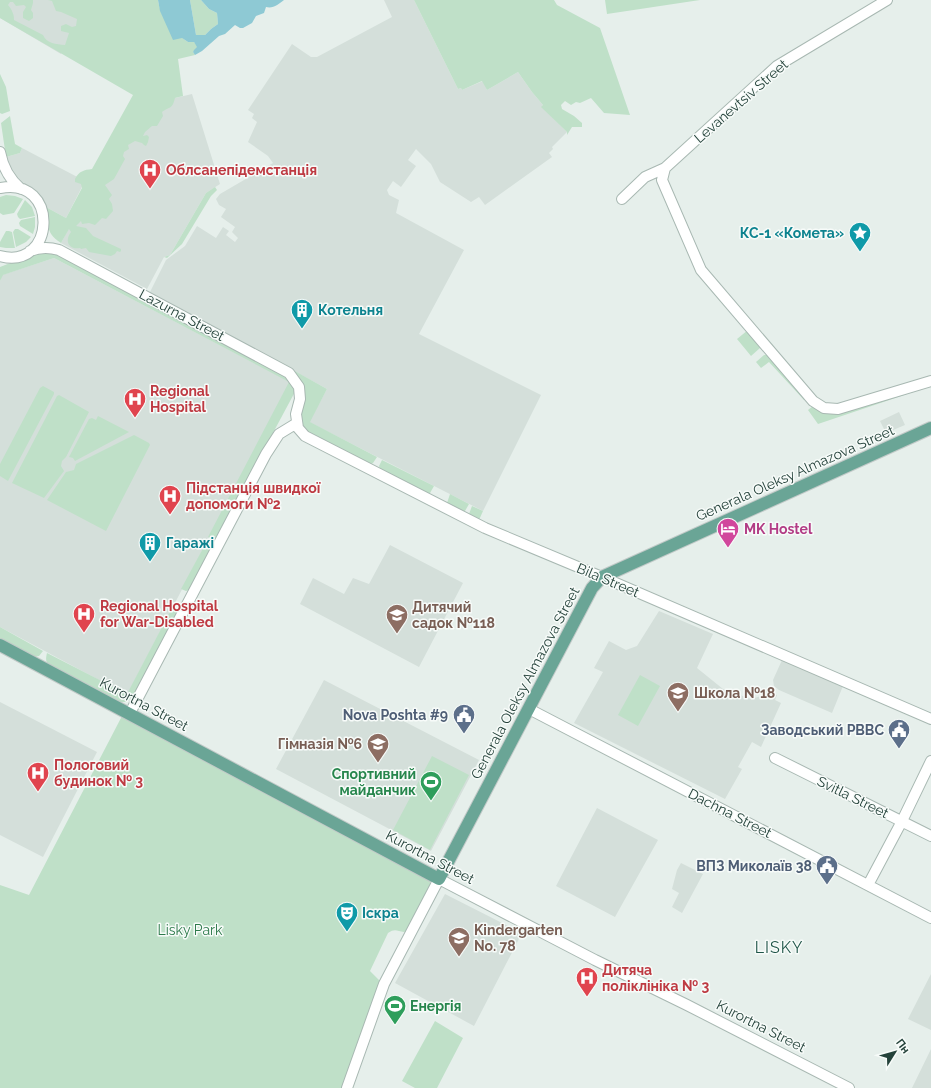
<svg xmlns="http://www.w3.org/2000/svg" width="931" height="1088" font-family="Raleway,sans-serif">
	<rect width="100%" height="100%" fill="#e6efeb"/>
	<path fill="#d4dfda" d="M8,0H52L82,16L61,54L0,18Z
		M384,0H414L458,89L461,88L462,90L483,81L487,90L518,72L532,92L543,105L542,107L567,132L552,147L553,149L549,153L552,157L485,205L479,197L471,202L440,182L431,164L416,149L408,160L416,166L401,187L393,181L387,190L389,195L399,200L396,213L464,250L419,334L541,395L483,511L309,422L327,389L150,292L166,260L185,246L197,226L216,238L223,227L229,231L226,235L235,242L238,238L232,232L235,227L221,217L226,209L219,205L216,199L220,194L273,163L268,156L248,142L257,122L252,118L254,114L248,110L292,44L311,57H317L392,17Z
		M192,94L220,184L206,193L170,255L164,257L147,289L61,243L125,124L163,101Z
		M22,148L85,181L66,218L44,206L12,175L6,157L20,153Z
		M54,258L290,382L127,695L0,627V281L2,275Z
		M899,412L905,425L886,433L880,421Z
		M390,545L463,583L419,667L300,604L313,578L344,594L353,578L369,584Z
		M659,611L713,634L697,668L723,689L751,699L761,696L765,690L777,695L775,700L781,703L761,747L752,742L738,767L742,769L725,799L574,723L603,672L594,668L609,641L626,650L637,646Z
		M782,660L843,686L832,713L779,690L774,686L773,680Z
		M324,680L479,760L431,851L276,769Z
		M0,702L97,752L43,857L0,835Z
		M597,808L658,840L615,917L556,886Z
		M681,863L703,874L682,913L672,907L679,893L672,889L677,870Z
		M445,894L522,933L474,1026L395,983Z
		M931,974V1030L908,1019Z
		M931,1049V1088H912Z"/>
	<path fill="#bfe0c8" d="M0,0H33V3L31,10L33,13V18L29,21L23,18V12L26,7L24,5L16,6L13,2H10L8,5C12,10 14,14 14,20L43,35C47,44 56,44 65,45L69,33L61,31V26L66,24L72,27L76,26L77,19L61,12L56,11L52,1L48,0H158C161,20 172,31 188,42H194L198,47L193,52L195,55L178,59L183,96L175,98C172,110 170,106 162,112L163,116L157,126H152L145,132L143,136L147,135L149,137L148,142L146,146L144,145L142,143L135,141L128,145L129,149L124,152L123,156L125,159L114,179L105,185L112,195L109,199L112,204L113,211L106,219L102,218L95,225L89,223L82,224L81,221L76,226L86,228L93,236L121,249V251L120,252L117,251L115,254L111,256L89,252L86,248L81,249L80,248C69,250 64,241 71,232L69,229L61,243C43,231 51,224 44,206L66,218L82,188L81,184L75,182V179C79,171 84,170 92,169L133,95L0,18Z
		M190,0H201L209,9L217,13L218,24L211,29L205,35H196Z
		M414,0H554L557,5L600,28L630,115L604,113L591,98L580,103L576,102L571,105L565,101L561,105L562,109L574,116L582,123V127H572L567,135V132L541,107L543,105L532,92L518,72L487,90L482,81L462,90L461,88L458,89Z
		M605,0H700L607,14Z
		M0,74L6,87L10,111L2,114L0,113Z
		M10,116L15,144L22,148L20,153L6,157L1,123Z
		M215,187L217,190L211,196L182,244L167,258L164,257L170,255L206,193Z
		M6,195L15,196L23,199L14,213L3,215L0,213V197Z
		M25,200L32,207L35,216L20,219L18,217L17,214Z
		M35,217V227L33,234L20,226L19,223L21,220Z
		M15,229H18L31,237L26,242L16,247L13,232Z
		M6,231H9L12,232L15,248H6L0,247V242Z
		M41,251L57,253L289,375L296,390L216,539L208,537L289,382L54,258L3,275L0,281V267Z
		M748,330L761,346L760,348L751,356L737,339Z
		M764,355H767L807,398L804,400L769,362L761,368L756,362Z
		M293,370L327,389L310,422L377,457L373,463L371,464L306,431L302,426Z
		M931,385V386L818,424L808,410L813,406L822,411Z
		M43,386L54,392V394L8,481L0,476V464L40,388Z
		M59,395L89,412L66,457L62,461L61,466L64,471L44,498L12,483L57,396Z
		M98,416L129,432L75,461L73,458L69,457L89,419L92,418L96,420Z
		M134,435L149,443L150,445L106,531L47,500L66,472L74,470L76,464Z
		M382,460L434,486L430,493L428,494L380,469L379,466Z
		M450,494L469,504L465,511L463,512L447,503Z
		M472,506L483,511L479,520L469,514Z
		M207,541L210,543L211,549L189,590L186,591L181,589Z
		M173,606L176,608L178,613L134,695L127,702H118L49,666C45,661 46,658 47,653L127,694Z
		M0,627L43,651L39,656L33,657L0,639Z
		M640,675L660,686L638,726L618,715Z
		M122,716L427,878L430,882V887L407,931L404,932C397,931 395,928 388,933L370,971L381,982L343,1088H0V885L29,895Z
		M432,756L469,775L430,850L393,830Z
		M435,1021L463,1038L437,1088H415L402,1081Z"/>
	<path fill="#8ec9d4" d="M158,0H190L196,35H205L211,29L218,24L217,13L209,9L201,0H284C279,4 273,9 266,7L264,13L256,16L252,23L243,28H240L235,25L225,34L219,36L202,51L195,55L193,52L194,50L197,47L194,42H188L182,38L173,40L160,11Z"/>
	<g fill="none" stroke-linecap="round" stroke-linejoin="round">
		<g stroke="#a8b8b2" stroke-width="12">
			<path id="minor" d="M0,152C3,168 9,179 21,189
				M665,168L662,180L701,270L813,401L824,408L838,409L931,381
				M0,188C60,176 56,271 0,256
				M622,199L645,177L665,168L777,66L887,0
				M30,251C40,247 49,247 59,250L289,373L299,387L300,399L296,414L298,428L305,436L485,528L602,577L931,719
				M529,709L931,918
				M130,713L266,454L279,434L297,423
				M775,758L931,836
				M868,885L902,821L931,761
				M347,1088L384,984L439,879L595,960L687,1005L849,1088"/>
		</g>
		<g stroke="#c2cac8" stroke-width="14">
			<path id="major" d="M0,645L439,879L592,588L602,577L931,428"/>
		</g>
		<use href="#minor" stroke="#fff" stroke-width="10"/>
		<use href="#major" stroke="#6aa596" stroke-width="12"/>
	</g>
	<defs>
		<g id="hospital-pin" transform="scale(1.15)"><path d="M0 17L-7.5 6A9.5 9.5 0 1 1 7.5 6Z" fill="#e0444e" stroke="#f7fbf9"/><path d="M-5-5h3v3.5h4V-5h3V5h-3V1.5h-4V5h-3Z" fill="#fff"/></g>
		<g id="sight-pin" transform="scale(1.15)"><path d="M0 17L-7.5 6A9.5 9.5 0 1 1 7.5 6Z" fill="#0f9aa8" stroke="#f7fbf9"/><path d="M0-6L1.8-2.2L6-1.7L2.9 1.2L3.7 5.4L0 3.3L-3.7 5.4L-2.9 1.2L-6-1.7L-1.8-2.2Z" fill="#fff"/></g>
		<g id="building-pin" transform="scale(1.15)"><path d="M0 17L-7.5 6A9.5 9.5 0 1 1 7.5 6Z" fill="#0f9aa8" stroke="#f7fbf9"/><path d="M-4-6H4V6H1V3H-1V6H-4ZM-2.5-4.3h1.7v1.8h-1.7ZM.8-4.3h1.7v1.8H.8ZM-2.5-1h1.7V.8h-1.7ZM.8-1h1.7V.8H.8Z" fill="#fff"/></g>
		<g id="hotel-pin" transform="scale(1.15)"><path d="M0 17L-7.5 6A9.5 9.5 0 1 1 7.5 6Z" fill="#d1479c" stroke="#f7fbf9"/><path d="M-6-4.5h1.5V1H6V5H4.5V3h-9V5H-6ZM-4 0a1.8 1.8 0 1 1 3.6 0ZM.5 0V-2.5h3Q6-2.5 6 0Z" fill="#fff"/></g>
		<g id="school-pin" transform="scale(1.15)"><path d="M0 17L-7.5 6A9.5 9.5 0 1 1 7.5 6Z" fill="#8d6e63" stroke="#f7fbf9"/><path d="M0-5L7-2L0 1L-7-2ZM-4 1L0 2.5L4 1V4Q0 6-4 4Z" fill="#fff"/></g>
		<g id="civic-pin" transform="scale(1.15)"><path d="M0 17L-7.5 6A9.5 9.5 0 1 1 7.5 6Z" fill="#5c6f8a" stroke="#f7fbf9"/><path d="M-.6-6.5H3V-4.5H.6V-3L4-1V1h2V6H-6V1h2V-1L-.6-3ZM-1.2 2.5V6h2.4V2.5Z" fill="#fff"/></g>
		<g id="stadium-pin" transform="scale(1.15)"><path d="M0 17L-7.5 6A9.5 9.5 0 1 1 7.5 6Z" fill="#2e9e5b" stroke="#f7fbf9"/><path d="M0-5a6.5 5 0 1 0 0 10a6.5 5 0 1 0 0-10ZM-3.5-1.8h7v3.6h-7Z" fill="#fff"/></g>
		<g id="theatre-pin" transform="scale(1.15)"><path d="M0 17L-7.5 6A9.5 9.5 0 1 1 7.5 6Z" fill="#0f9aa8" stroke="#f7fbf9"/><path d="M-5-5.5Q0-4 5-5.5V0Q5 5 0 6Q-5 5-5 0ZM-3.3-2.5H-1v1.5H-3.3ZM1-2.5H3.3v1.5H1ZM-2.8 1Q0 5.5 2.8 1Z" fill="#fff"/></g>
	</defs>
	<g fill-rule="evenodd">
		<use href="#hospital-pin" x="150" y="170"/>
		<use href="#sight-pin" x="860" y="233"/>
		<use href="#building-pin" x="302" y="310"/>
		<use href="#hospital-pin" x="135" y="399"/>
		<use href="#hospital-pin" x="170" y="496"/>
		<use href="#hotel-pin" x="728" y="529"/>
		<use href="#building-pin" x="150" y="543"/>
		<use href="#hospital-pin" x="84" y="614"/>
		<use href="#school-pin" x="397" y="615"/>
		<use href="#school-pin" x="678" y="693"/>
		<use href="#civic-pin" x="464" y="715"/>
		<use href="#civic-pin" x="899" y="730"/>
		<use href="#school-pin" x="378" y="744"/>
		<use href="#hospital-pin" x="38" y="773"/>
		<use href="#stadium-pin" x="431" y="782"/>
		<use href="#civic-pin" x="827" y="866"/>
		<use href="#theatre-pin" x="347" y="913"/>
		<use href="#school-pin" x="459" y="938"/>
		<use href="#hospital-pin" x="587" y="978"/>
		<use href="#stadium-pin" x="395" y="1006"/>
	</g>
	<g text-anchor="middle" stroke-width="3" stroke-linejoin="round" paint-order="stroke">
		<g font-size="14" fill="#24423a" stroke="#f7fbf9">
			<text transform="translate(741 101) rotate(-41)" y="5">Levanevtsiv Street</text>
			<text transform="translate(182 315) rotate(28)" y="5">Lazurna Street</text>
			<text transform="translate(795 473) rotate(-24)" y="5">Generala Oleksy Almazova Street</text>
			<text transform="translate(608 580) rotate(23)" y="5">Bila Street</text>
			<text transform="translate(525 683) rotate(-62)" y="5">Generala Oleksy Almazova Street</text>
			<text transform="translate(144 704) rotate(28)" y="5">Kurortna Street</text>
			<text transform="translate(853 797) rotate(26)" y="5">Svitla Street</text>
			<text transform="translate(730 813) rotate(27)" y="5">Dachna Street</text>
			<text transform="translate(430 857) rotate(28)" y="5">Kurortna Street</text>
			<text transform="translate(761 1026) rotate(27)" y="5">Kurortna Street</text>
		</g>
		<g font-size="14" font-weight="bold" fill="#be3a42" stroke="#f7fbf9" text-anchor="start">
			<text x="166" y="175">Облсанепідемстанція</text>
			<text x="150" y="396">Regional<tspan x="150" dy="16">Hospital</tspan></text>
			<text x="186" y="493">Підстанція швидкої<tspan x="186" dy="16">допомоги №2</tspan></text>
			<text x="100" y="611">Regional Hospital<tspan x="100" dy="16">for War-Disabled</tspan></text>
			<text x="54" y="770">Пологовий<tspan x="54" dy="16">будинок № 3</tspan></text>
			<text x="602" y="975">Дитяча<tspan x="602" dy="16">поліклініка № 3</tspan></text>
		</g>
		<g font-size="14" font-weight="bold" fill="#0d838f" stroke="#f7fbf9" text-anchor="start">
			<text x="844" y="238" text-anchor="end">КС-1 «Комета»</text>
			<text x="318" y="315">Котельня</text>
			<text x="166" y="548">Гаражі</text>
			<text x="362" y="918">Іскра</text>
		</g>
		<g font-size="14" font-weight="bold" fill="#b23c85" stroke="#f7fbf9" text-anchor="start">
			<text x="744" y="534">MK Hostel</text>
		</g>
		<g font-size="14" font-weight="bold" fill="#785e54" stroke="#f7fbf9" text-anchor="start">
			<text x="412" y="612">Дитячий<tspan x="412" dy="16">садок №118</tspan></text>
			<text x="694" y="698">Школа №18</text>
			<text x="362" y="749" text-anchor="end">Гімназія №6</text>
			<text x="474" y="935">Kindergarten<tspan x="474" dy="16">No. 78</tspan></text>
		</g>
		<g font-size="14" font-weight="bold" fill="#4e5e75" stroke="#f7fbf9" text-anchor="end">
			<text x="448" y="720">Nova Poshta #9</text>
			<text x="884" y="735">Заводський РВВС</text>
			<text x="812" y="871">ВПЗ Миколаїв 38</text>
		</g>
		<g font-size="14" font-weight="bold" fill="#27864d" stroke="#f7fbf9" text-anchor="end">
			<text x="416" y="779">Спортивний<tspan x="416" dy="16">майданчик</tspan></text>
			<text x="410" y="1011" text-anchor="start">Енергія</text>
		</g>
		<g font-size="14" fill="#2d7a4b" stroke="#f7fbf9">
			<text x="190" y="935">Lisky Park</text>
		</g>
		<g font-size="16" letter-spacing="1" fill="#1f5548" stroke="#f7fbf9">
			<text x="779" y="953">LISKY</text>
		</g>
	</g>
	<g transform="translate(895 1052) rotate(53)" stroke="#f7fbf9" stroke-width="3" paint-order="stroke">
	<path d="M0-3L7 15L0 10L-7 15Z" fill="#24423a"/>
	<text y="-6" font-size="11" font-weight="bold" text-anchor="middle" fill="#24423a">Пн</text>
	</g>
</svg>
